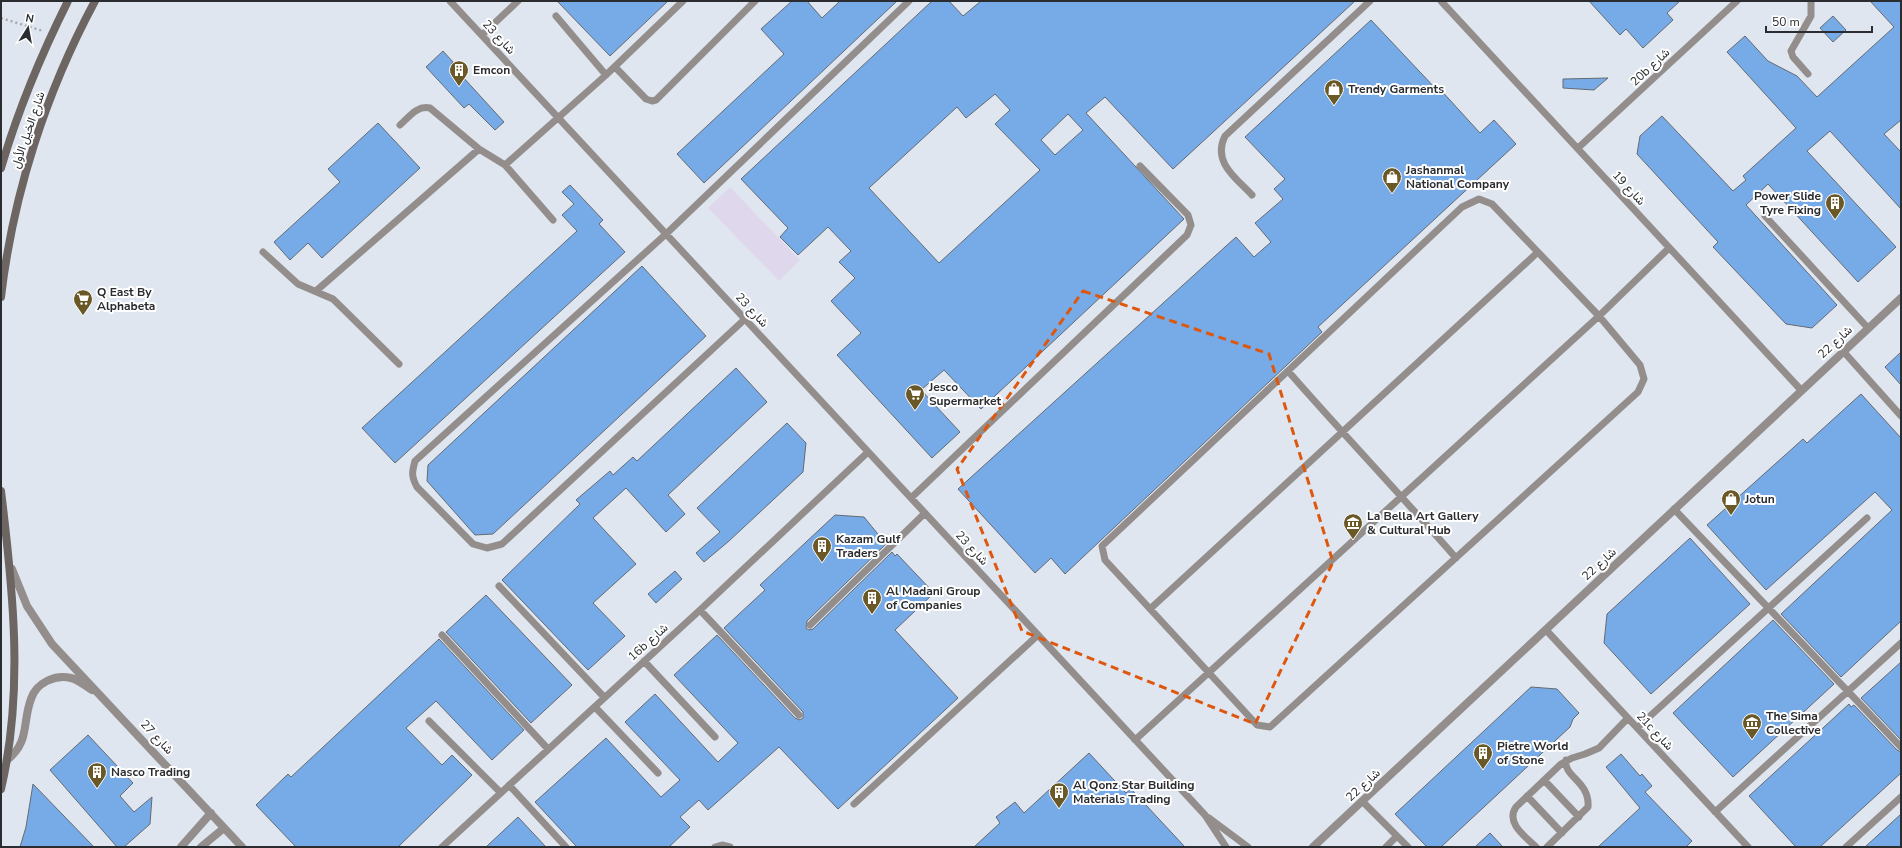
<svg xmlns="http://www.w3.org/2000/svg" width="1902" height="848" font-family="'Nunito Sans',Vazirmatn,sans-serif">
	<rect width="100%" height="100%" fill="#dfe6ef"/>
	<path fill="#dfd8ed" d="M730,187L800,260L779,281L708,208Z"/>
	<path fill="#77abe8" stroke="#646a72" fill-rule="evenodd" d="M557,1H668L610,56Z
		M792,1H807L822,18L840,1H897L704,183L677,154L784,54L761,29Z
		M932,1H949L963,16L981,1H1355L1173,169L1105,97L1086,113L1184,219L981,409L944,370L921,390L960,432L932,458L837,355L861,333L831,301L855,278L839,262L851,251L828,227L798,255L780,237L788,228L741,179ZM995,94L1010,110L995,124L1040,170L939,263L869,188L957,107L966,118ZM1068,114L1083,130L1055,155L1041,140Z
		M1589,1H1680L1667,13L1673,20L1643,48L1626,29L1620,35Z
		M1870,1H1901V120L1884,134L1901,152V209L1830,131L1807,151L1896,247L1858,282L1768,184L1746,205L1837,305L1812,328L1786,324L1713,247L1718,242L1637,154L1640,136L1662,116L1733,191L1746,180L1743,176L1796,128L1727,52L1745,36L1768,61L1797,76L1817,97L1894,27Z
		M1833,16L1846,30L1833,42L1820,28Z
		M1371,20L1436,89L1438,87L1480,133L1494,120L1516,144L1318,327L1322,332L1065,574L1051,558L1035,573L958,489L1236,237L1254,257L1271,242L1255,223L1283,199L1274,189L1285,179L1245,137Z
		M443,51L453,62L451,64L504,122L495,130L469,104L464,108L426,67Z
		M1608,78L1594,90L1563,88V79Z
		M378,123L420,168L322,258L308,243L290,260L274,242L340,182L328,169Z
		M570,185L603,220L599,224L625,252L395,463L362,428L577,231L562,215L574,204L562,192Z
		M642,266L706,336L493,534L475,535L427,481L428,465Z
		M1901,352V385L1885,367Z
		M736,368L767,402L668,495L685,514L666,532L626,488L593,518L636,564L593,603L625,636L588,670L502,580L580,504L576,500L610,471L613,475L633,457L637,461Z
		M1861,394L1901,438V621L1841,677L1781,614L1892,510L1875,492L1766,590L1707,525L1803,439L1807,443Z
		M787,423L806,443L803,472L729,541L704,562L696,553L720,532L697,508Z
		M835,515L864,517L886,544L807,621L806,628L809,630L813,629L892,552L895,556L897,554L934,593L895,630L958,698L838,809L779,747L708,810L699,800L680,817L690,827L669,847H577L535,802L606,738L661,797L680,780L625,722L655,694L718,762L738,743L674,675L717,635L795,718L800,720L803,718V712L724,628L765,590L760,585Z
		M1690,538L1750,604L1651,694L1604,643L1607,614Z
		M675,571L682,579L656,603L648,594Z
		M486,595L572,685L531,723L446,632Z
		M1773,620L1834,684L1733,777L1673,713Z
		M439,639L524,730L492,760L436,701L406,728L442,765L452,755L472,775L398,847H296L256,805L288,774L291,777Z
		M1901,662V740L1861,698Z
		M1531,687L1557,689L1579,713L1573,719L1570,727L1441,847H1427L1395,814Z
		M1849,704L1851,707L1854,705L1897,750L1901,752V773L1820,847H1796L1749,796Z
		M88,735L133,783L120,796L134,812L152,797L150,824L124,847H117L50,770Z
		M1089,753L1126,793L1131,789L1185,847H974L1000,823L996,817L1015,802L1024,813Z
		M1621,754L1640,776L1642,774L1652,786L1645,792L1692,841L1686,847H1598L1640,808L1606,767Z
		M33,784L94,847H20L26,827Z
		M1901,814V847H1865Z
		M518,817L546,847H486Z
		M1490,833L1503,847H1475Z"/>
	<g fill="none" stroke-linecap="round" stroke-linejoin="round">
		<path stroke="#a5aab2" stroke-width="2.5" stroke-dasharray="2 3" stroke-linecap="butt" d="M1,18L43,31"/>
		<path stroke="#938e8c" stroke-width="7" d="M450,1L1205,815L1226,847
			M1441,1L1801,390
			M556,16L606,75
			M482,35L518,1
			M615,67L646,99L652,101L656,100L755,1
			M1808,74L1793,57L1791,51L1811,16V1
			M400,125C409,117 417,105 430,108L479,149L505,165L553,220
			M1578,148L1737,1
			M505,165L606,75L683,1
			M1252,195C1236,178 1212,162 1225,136L1370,1
			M1765,216L1868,328
			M263,252L298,284L333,299L399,364
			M316,291L479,149
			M745,319L502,544L487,548L473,544L417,487C411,476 412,472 415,461L666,234L909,1
			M1843,351L1901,416
			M1288,371C1343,434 1401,495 1456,558
			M911,498L1187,235L1191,225L1188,215L1140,166
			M1674,509L1901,747
			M499,586L604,697
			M1150,609L1538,252
			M700,610L799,715
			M810,625L925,513
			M1546,630L1748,847
			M442,635L548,749
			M644,661L715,737
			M595,707L658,773
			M429,721L501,793
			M1637,728L1867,518
			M1135,740C1290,599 1444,457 1599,316L1640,365L1644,379L1638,392L1270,727L1257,725L1105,560L1102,546L1462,207L1479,199L1492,204L1599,316L1669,248
			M1544,780L1579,817
			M509,785L566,847
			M1527,796L1562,833
			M1363,802L1408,847
			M854,804L1038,635
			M1715,812L1901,643
			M1209,818L1248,847
			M442,847L700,610L868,452
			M715,847L722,845L730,847
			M1386,847L1397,836
			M1536,847C1526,837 1505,823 1516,807L1561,764L1572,758L1585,754L1599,748L1628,718
			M1547,847L1588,807C1590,781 1563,777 1566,760
			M1846,847L1901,797"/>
		<path stroke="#938e8c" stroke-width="8" d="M12,569L27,606L52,644L242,847
			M7,760C30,742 22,723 31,699C36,683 55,674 71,678C79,680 85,686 92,690
			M181,847L211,813
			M201,847L224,828
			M1313,847L1901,298"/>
		<path stroke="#6c6562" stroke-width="8" d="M1,168C18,110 41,55 68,1
			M1,297C13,194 46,92 95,1
			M1,491C13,589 24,692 1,789"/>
	</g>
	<path fill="none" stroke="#de570e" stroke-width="3" stroke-dasharray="8 5" stroke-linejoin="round" d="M1083,291L1269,354L1333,562L1255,724L1022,631L957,469Z"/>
	<defs>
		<g id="building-pin" transform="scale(1)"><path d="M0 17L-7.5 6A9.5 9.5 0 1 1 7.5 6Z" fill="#6a5926" stroke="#fff"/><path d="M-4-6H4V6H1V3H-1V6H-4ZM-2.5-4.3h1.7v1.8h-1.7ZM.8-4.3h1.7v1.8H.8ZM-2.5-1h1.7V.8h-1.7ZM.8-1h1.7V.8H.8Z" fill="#fff"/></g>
		<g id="shop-pin" transform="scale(1)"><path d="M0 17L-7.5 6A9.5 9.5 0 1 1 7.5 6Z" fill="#6a5926" stroke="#fff"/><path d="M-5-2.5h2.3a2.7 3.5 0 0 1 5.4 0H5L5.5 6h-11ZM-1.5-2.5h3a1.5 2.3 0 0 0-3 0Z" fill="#fff"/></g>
		<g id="supermarket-pin" transform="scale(1)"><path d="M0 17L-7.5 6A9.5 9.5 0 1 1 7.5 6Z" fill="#6a5926" stroke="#fff"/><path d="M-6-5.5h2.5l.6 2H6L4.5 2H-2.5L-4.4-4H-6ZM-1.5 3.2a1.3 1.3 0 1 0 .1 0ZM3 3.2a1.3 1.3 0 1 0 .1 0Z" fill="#fff"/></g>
		<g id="museum-pin" transform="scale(1)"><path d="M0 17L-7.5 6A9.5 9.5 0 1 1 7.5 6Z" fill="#6a5926" stroke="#fff"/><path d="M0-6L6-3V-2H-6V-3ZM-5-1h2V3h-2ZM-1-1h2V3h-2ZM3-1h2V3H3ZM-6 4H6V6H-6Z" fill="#fff"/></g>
	</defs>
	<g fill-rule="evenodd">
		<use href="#building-pin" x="459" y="70"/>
		<use href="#shop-pin" x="1334" y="89"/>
		<use href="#shop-pin" x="1392" y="177"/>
		<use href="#building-pin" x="1835" y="203"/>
		<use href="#supermarket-pin" x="83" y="299"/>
		<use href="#supermarket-pin" x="915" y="394"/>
		<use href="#shop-pin" x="1731" y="499"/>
		<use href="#museum-pin" x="1353" y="523"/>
		<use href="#building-pin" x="822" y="546"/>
		<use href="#building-pin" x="872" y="598"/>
		<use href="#museum-pin" x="1752" y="723"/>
		<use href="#building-pin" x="1483" y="753"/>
		<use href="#building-pin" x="97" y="772"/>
		<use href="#building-pin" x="1059" y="792"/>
	</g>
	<g text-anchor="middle" stroke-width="4" stroke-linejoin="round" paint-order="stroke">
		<g font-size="12" fill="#2a2c30" stroke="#fff">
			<text transform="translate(499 37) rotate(47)" y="4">شارع 23</text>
			<text transform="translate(1650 67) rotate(-43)" y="4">20b شارع</text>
			<text transform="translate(28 130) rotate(-71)" y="4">شارع الخيل الأول</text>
			<text transform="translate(1629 188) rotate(47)" y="4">شارع 19</text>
			<text transform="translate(752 310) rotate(47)" y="4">شارع 23</text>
			<text transform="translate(1835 342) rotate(-43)" y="4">شارع 22</text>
			<text transform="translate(972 548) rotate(47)" y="4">شارع 23</text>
			<text transform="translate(1599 564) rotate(-43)" y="4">شارع 22</text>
			<text transform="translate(648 642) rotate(-42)" y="4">16b شارع</text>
			<text transform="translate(1655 731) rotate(47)" y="4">21c شارع</text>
			<text transform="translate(157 737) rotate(47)" y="4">شارع 27</text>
			<text transform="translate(1363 785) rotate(-43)" y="4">شارع 22</text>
		</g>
		<g font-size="12" font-weight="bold" fill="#2a2c30" stroke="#fff" text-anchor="start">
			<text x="473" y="74">Emcon</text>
			<text x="1348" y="93">Trendy Garments</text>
			<text x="1406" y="174">Jashanmal<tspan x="1406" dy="14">National Company</tspan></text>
			<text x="1821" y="200" text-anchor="end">Power Slide<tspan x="1821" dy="14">Tyre Fixing</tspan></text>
			<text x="97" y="296">Q East By<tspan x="97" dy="14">Alphabeta</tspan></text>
			<text x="929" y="391">Jesco<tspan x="929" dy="14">Supermarket</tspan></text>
			<text x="1745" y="503">Jotun</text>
			<text x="1367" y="520">La Bella Art Gallery<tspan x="1367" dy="14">&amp; Cultural Hub</tspan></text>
			<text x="836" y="543">Kazam Gulf<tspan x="836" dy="14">Traders</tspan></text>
			<text x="886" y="595">Al Madani Group<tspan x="886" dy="14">of Companies</tspan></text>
			<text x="1766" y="720">The Sima<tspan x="1766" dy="14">Collective</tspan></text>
			<text x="1497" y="750">Pietre World<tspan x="1497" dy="14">of Stone</tspan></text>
			<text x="111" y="776">Nasco Trading</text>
			<text x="1073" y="789">Al Qonz Star Building<tspan x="1073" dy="14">Materials Trading</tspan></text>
		</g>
	</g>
	<rect width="1902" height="848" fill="none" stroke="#2a2c30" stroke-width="4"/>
	<g transform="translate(28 28) rotate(11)" stroke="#ffffff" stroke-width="3" paint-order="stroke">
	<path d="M0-3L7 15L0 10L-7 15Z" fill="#2a2c30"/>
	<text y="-6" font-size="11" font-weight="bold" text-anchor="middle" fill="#2a2c30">N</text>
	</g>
	<path d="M1766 26v6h106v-6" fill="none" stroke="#2a2c30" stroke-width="2"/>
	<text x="1772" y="26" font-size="12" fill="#2a2c30" stroke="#ffffff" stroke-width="3" paint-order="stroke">50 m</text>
</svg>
